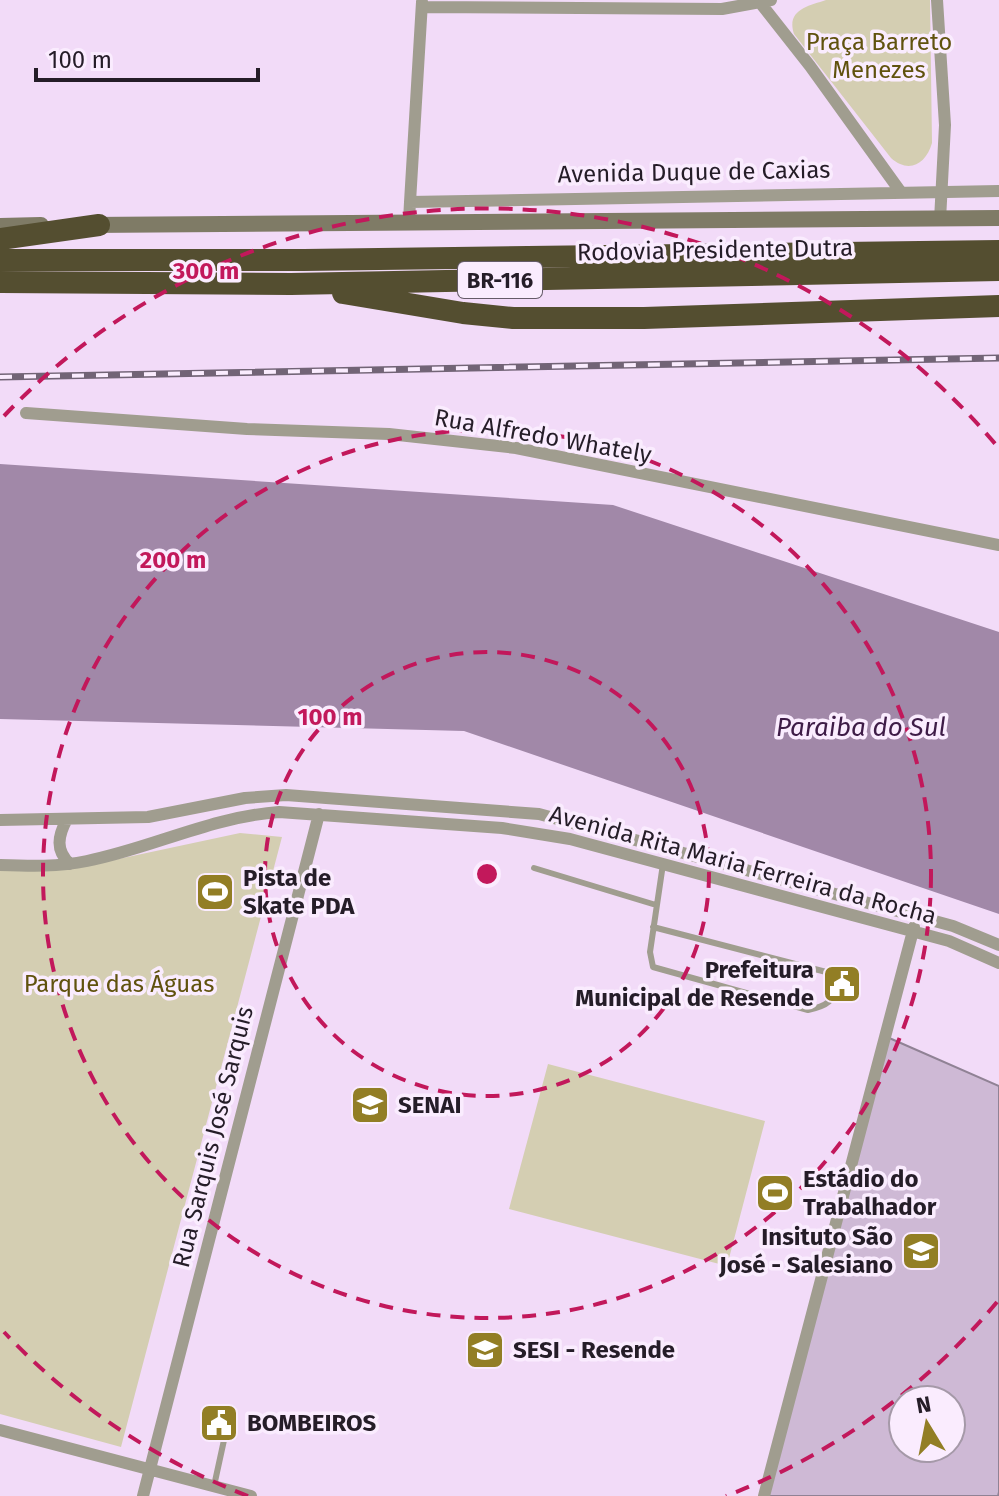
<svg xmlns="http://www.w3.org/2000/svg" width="999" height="1496" font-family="'Fira Sans',sans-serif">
	<rect width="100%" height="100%" fill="#f2dbf8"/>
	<path fill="#d4ceb2" d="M826,0H930L932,143C926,164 909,174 891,158L794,34C786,10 808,6 826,0Z
		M240,833L282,837L121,1447L0,1414V868L95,864Z
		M548,1064L765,1121L727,1266L509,1209Z"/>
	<path fill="#a188a8" d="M0,464L613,505L999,632V914L464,731L0,719Z"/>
	<path fill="#ceb9d5" stroke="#908295" stroke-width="2" fill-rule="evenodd" d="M887,1037L999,1086V1492L998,1496H764ZM903,1400H951V1448H903Z"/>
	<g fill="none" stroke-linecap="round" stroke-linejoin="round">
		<path stroke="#a09d8f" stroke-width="6" d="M534,868L656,905
			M653,927L834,974L838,981C835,1001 827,1006 808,1010L653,967L650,952L663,864
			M214,1486L231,1408"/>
		<path stroke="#a09d8f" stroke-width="12" d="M758,0L810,66L900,191
			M937,0L945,125L940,220
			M422,7L722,9L771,0
			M410,202L422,2
			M409,221L410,202L999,191
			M26,413L247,429L389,434L516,448L999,545
			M67,819C58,836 55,850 70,864
			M0,820L148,817L245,798L286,795L539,814L953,926L999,945
			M0,865C29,866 59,867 87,861C152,848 211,817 279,812L502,828L570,839L949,941L999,963
			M0,1430L251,1496
			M143,1496L319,814
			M764,1496L914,927"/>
		<path stroke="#7f7b66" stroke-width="16" d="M89,225L999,218
			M0,226L41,225"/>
		<path stroke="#544e30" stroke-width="22" d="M0,239L99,225
			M0,260H304L999,251
			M0,282L291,284L999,270
			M343,293L463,313L513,318H644L999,306"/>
		<g stroke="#726476" stroke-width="7">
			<path id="rail" d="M0,377L999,358"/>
		</g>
		<use href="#rail" stroke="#faecfe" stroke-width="4" stroke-dasharray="12" stroke-linecap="butt"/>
	</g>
	<g fill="none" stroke="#c2185b" stroke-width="4" stroke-dasharray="14 10">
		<circle cx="487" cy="874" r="222"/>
		<circle cx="487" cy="874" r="444"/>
		<path d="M997 1302A666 666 0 0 1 726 1496M248 1496A666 666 0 0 1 4 1332M4 416A666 666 0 0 1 997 446"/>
	</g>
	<defs>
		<g id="stadium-square" transform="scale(2)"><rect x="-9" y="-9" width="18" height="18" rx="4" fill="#927e25" stroke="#faecfe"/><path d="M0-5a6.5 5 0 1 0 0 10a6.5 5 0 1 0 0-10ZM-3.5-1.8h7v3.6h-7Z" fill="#fff"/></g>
		<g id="civic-square" transform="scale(2)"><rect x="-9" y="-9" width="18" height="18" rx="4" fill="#927e25" stroke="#faecfe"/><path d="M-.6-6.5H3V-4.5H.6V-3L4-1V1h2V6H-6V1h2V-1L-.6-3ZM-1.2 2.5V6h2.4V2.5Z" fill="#fff"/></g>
		<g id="university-square" transform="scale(2)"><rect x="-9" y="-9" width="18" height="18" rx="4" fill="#927e25" stroke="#faecfe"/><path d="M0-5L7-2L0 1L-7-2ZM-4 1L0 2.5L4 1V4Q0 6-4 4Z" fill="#fff"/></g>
		<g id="school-square" transform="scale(2)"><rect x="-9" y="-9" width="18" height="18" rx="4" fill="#927e25" stroke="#faecfe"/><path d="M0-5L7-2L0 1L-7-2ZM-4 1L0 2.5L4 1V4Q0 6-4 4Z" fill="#fff"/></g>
	</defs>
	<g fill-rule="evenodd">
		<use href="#stadium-square" x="215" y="892"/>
		<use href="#civic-square" x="842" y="984"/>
		<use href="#university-square" x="370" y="1105"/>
		<use href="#stadium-square" x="775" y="1193"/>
		<use href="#school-square" x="921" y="1251"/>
		<use href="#school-square" x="485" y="1350"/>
		<use href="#civic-square" x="219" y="1423"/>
	</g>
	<g text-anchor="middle" stroke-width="7" stroke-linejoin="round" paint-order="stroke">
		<rect fill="#faecfe" stroke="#655b68" stroke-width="2" x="458" y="262" width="84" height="36" rx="6"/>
		<g font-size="22" font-weight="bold" fill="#251d28">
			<text x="500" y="288">BR-116</text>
		</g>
		<g font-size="24" fill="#60520e" stroke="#faecfe">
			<text x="879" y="50">Praça Barreto<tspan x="879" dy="28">Menezes</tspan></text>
			<text x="119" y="992">Parque das Águas</text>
		</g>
		<g font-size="24" fill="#251d28" stroke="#faecfe">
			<text transform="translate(694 172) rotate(-1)" y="8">Avenida Duque de Caxias</text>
			<text transform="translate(715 250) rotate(-1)" y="8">Rodovia Presidente Dutra</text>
			<text transform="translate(543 436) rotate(10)" y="8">Rua Alfredo Whately</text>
			<text transform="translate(743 865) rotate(15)" y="8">Avenida Rita Maria Ferreira da Rocha</text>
			<text transform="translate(213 1137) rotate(-76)" y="8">Rua Sarquis José Sarquis</text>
		</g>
		<g font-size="24" font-weight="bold" fill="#251d28" stroke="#faecfe" text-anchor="start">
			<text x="243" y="886">Pista de<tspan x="243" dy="28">Skate PDA</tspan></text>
			<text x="814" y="978" text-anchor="end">Prefeitura<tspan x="814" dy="28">Municipal de Resende</tspan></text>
			<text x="398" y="1113">SENAI</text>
			<text x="803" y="1187">Estádio do<tspan x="803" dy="28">Trabalhador</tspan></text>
			<text x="893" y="1245" text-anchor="end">Insituto São<tspan x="893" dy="28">José - Salesiano</tspan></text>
			<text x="513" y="1358">SESI - Resende</text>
			<text x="247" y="1431">BOMBEIROS</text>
		</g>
		<g font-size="26" font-style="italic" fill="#3e1c47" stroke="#faecfe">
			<text x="861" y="736">Paraiba do Sul</text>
		</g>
	</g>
	<circle cx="487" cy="874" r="12" fill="#c2185b" stroke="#faecfe" stroke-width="4"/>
	<g font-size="24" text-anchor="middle" font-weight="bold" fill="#c2185b" stroke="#faecfe" stroke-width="7" stroke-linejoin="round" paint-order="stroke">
		<text x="206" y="279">300 m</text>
		<text x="173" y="568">200 m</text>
		<text x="330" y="725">100 m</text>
	</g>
	<g transform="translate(927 1424) rotate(350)"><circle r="38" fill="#faecfe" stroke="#a599a8" stroke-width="2"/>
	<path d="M0-6L14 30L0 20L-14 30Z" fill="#927e25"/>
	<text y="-12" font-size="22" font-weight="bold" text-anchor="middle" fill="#251d28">N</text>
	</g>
	<path d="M36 68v12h222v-12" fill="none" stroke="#251d28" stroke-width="4"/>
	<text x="48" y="68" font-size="24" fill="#251d28" stroke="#faecfe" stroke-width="6" paint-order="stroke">100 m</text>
</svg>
